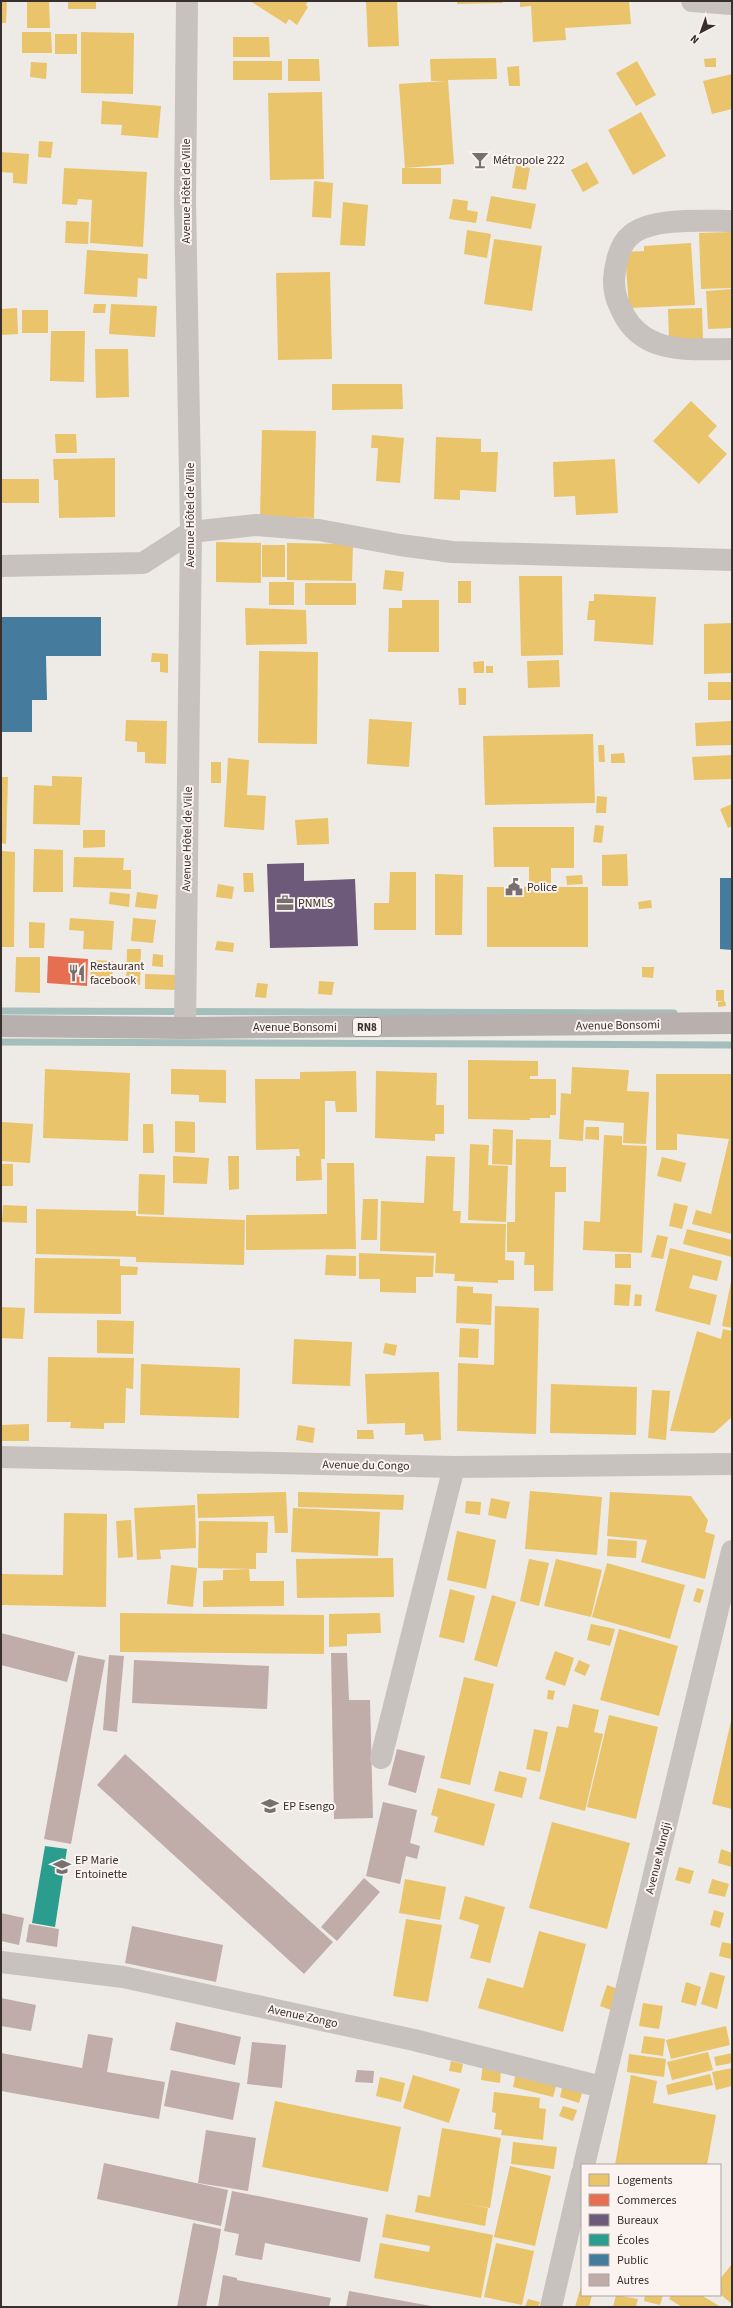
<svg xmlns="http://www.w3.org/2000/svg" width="733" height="2308" font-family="'Source Sans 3',sans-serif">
	<rect width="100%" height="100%" fill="#eeeae6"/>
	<path fill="#e9c46a" d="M1,1H7L6,23H1Z
		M27,1H49L50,28H27Z
		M68,1H96V9H68Z
		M250,1H308L306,5L308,7L297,25L289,19L286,24Z
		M366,1H397L399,46L368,47Z
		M457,1H503V3L457,4Z
		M520,1H629L631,24L565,28L566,40L533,42L531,6L520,7Z
		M22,32H51L52,53H22Z
		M81,32L134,33L133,94L81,93Z
		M55,34H77V54H55Z
		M233,37H269L270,57H233Z
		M496,58L497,79L448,80L454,164L405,168L399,84L446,81H431L430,59Z
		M716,58V67H705L704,59Z
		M288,59H319L320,81H288Z
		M233,61H282V80H233Z
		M637,61L656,95L636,106L616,73Z
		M31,62L47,63L46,79L30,77Z
		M519,66L520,86H509L507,67Z
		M732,74V109L712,114L703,81Z
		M322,92L324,179L270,180L268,93Z
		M102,101L161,106L158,138L121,135L122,125L101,124Z
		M641,112L666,156L633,175L608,130Z
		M39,141L53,142L51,158L38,157Z
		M1,152L29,154L27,184L13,183V173L1,172Z
		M587,162L599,183L583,192L571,170Z
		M516,165L530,168L526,190L512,188Z
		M64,168L147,172L143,247L90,243L92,200L78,199L77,205L62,204Z
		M402,168H441V184H402Z
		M314,181L333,183L331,218L312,217Z
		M491,196L536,204L531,229L486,221Z
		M453,199L468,201L467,210L478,212L476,223L449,219Z
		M343,202L368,205L365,246L340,245Z
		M66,221L89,222L88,244L65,243Z
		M467,230L491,234L487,258L464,254Z
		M731,232L732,288L701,289L699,233Z
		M494,239L542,246L532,311L484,304Z
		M691,243L695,305L629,308L625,252L644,251V246Z
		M87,250L148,254L147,279L138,278L137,297L84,294Z
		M330,272L332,359L278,360L276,273Z
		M732,289V328L708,329L706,291Z
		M94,304H106L105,313H93Z
		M111,304L157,306L155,337L109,334Z
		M17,308L18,334L1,335V309Z
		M702,308L703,339L669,340L668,309Z
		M22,310H48V333H22Z
		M51,331H85L84,382L50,381Z
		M95,349H128L129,397L96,398Z
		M332,384H402L403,409L332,410Z
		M691,401L717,426L708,436L727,454L699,484L653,441Z
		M262,430L316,431L314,518L260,516Z
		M55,434H76L77,453H56Z
		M372,435L404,438L400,483L376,481L378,448H371Z
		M436,437L481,439V452H498L496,492L460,490V500L434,499Z
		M115,458V517L59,518L58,480H54L53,459Z
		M615,459L618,513L576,515L575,496L554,497L553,462Z
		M1,479H39V503H2Z
		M216,542L261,543V583L216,582Z
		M287,543L353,544L352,581L287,580Z
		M262,545H285V577H262Z
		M385,570L404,572L402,591L383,589Z
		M519,576H562L563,655L521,656Z
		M458,581H471V603H458Z
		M269,582H294V605H269Z
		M305,583H356V605H305Z
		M594,594L656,597L653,645L594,641L595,620H587L589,601H594Z
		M402,600H439V652H388L389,608H402Z
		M245,608L306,610L307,644L246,645Z
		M732,623V673L704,674V624Z
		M259,651L318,652L317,744L258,743Z
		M152,653L168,654V673L160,672V662H151Z
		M559,660L560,687L528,688L527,661Z
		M484,661V673H474L473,662Z
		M486,666H493V673H486Z
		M708,682H732V700H708Z
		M458,688H466V705H459Z
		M369,719L412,722L409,767L367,764Z
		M126,720L167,721L166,764L145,763V752H137V742L125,741Z
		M732,721V745L696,746L695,723Z
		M593,734L595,803L485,805L483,736Z
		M598,745H604L605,762H599Z
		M624,753L625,763H611V754Z
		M732,755V779L694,780L692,757Z
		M228,758L249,760L247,795L266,796L264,830L224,827Z
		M211,762H221V783H211Z
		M52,776L82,777L80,825L33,824L34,785L52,786Z
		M1,777H8L6,844L1,843Z
		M597,796L607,797L606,813H596Z
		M732,804V826L728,828L720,809Z
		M328,818L329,844L297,845L295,820Z
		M595,825L604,826L602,843L593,842Z
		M493,827H574V868H551V887H588V947H487V887H529V867H494Z
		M83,830H105V847L83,848Z
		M34,849L63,850V892H33Z
		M1,851L15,852L14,947H1Z
		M627,854L628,886H602V855Z
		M74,857L124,858L123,870H131V889L73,887Z
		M390,872H416V930H374V903H389Z
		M243,873H253L254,892H244Z
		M435,874L463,875L462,935H435Z
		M582,875L583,884L567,885L566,876Z
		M218,884L234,887L232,899L216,897Z
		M110,892L130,894L129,907L109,904Z
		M137,892L158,895L156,909L135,907Z
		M651,900L652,908L639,909L638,902Z
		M70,918L114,921L112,950L83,949L84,931L69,930Z
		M133,918L156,920L153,943L131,941Z
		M29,922L45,923L44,948H29Z
		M217,941L234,943L233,952L215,950Z
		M127,949H141L140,985H126Z
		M153,954L163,955V967L152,966Z
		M16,957H40V993L15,992Z
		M91,960L113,961L112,981L90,980Z
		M642,967H654L653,978L642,977Z
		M145,974L178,975L177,990L145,989Z
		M319,981L334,982L332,995L318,994Z
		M257,983L268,984L266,998L255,997Z
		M716,990H724V1001H716Z
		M725,1001L726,1006L718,1007V1002Z
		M468,1060L538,1061V1076H530V1079H556V1115H550V1118H530V1120L468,1119Z
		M572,1067L629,1070L627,1091L649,1092L646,1144L623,1143L624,1123L584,1120L583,1141L559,1139L561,1093L571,1094Z
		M45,1069L130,1073L128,1141L43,1138Z
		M171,1069L226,1070V1103L199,1102V1095L171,1094Z
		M356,1071L357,1112H336L335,1101H325V1159H321L322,1180L296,1181V1156H300L299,1149L256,1150L255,1079H300V1072Z
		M376,1071L437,1073L436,1105H444V1134H435V1141L375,1138Z
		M656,1074H732V1234L692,1224L696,1210L711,1214L729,1139L677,1134V1150H656Z
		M175,1121L195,1122V1153L175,1152Z
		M1,1122L33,1124L30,1163L1,1161Z
		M143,1124H153L154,1153H143Z
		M586,1127H599V1140L585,1139Z
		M493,1129L513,1130L512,1165L492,1164Z
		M604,1135L622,1136V1145L647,1146L642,1253L583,1250L584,1221L600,1222Z
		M516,1139L551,1140L550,1167H566V1192H555L553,1291H534V1265H524L525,1252H507V1222H515Z
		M470,1144L489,1145L488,1165L508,1166L506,1222L468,1220Z
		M173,1156L209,1158L207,1184L173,1183Z
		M228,1156H239V1189L229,1190Z
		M426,1156L455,1157L453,1211H461L460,1223L506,1224L505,1260L514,1261V1280H498V1283L454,1281L455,1274L435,1273L436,1253L380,1251L381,1201L424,1203Z
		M662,1157L686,1163L681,1182L657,1176Z
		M327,1163H354L356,1249L246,1250V1215L327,1214Z
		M1,1164H13V1186H1Z
		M139,1174L165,1175L164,1215L138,1214Z
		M363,1199H378L377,1240H361Z
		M674,1203L688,1206L682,1229L669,1226Z
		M3,1205L27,1206V1223L2,1222Z
		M36,1209L136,1211V1216L245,1220L244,1265L136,1262V1257L36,1254Z
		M687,1229L732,1240V1257L683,1244Z
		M657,1235L668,1237L663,1259L651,1257Z
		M670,1248L722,1261L717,1281L693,1275L689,1288L717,1295L710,1325L655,1311Z
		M359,1253L434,1256L433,1277H416V1293L380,1292V1279H359Z
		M615,1254H631V1268H615Z
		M326,1255L356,1256V1276L325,1275Z
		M35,1258L120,1259V1266L138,1267L137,1275H121V1314L34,1313Z
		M731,1282H732V1328L722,1326Z
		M615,1284L631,1285L629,1306L614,1305Z
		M457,1286L473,1287V1293L492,1294L491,1325L456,1323Z
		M635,1294L642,1295L641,1306H634Z
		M495,1306L539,1308L536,1434L457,1431L458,1363L494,1365Z
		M1,1307L25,1308L23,1339L1,1338Z
		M97,1320L134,1321L133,1354L97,1353Z
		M460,1328L479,1329L478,1358L459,1357Z
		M723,1329L732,1331V1417L714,1433L670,1431L697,1331L721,1339Z
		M294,1339L352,1342L350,1386L292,1384Z
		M385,1343L397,1345L395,1356L383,1353Z
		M48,1357L134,1358L133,1389L126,1388L125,1423H104V1429L70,1428L71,1422H47Z
		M141,1364L240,1368L239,1418L140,1415Z
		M439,1372L441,1440L424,1441L423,1434L405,1435V1423L367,1424L365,1374Z
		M551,1384L637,1387L636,1435L550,1433Z
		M652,1390L670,1391L666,1440L648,1438Z
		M29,1424V1441H1V1425Z
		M298,1425L315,1428L313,1443L296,1440Z
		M357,1430H373L374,1439H357Z
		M530,1491L602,1497L597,1555L525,1549Z
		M286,1492L288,1533H275L274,1516L198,1518L197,1494Z
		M298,1492L404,1495L403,1510L298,1507Z
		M610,1492L691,1496L708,1520L705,1532L715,1535L705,1579L641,1562L647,1540L607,1536Z
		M491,1498L510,1502L506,1519L488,1515Z
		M466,1501L481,1502L480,1515L465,1513Z
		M195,1505L196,1548L160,1550L161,1559L137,1560L134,1508Z
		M293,1508L380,1512L378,1556L291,1552Z
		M64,1513L107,1514L106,1607L1,1605V1574L63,1575Z
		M131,1520L133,1557L118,1558L116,1521Z
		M199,1521L268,1522L267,1553H256V1569L198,1568Z
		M457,1531L496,1540L486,1589L447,1580Z
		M608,1539L637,1541L636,1558L607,1556Z
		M393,1558L394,1597L297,1598L296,1559Z
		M529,1559L549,1563L539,1606L520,1601Z
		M556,1559L602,1570L591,1617L544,1606Z
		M607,1563L685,1585L670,1639L592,1617Z
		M171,1565L197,1568L193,1607L167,1604Z
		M249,1569L250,1581H284V1606L203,1607V1581L223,1580V1570Z
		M697,1588L704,1590L700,1603L693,1601Z
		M450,1589L475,1596L464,1643L439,1637Z
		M492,1595L516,1602L497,1667L474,1660Z
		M120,1613L324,1615V1654L120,1652Z
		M380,1613L381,1633L347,1634V1646L329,1647V1614Z
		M591,1624L615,1629L610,1646L587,1640Z
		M619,1629L678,1646L659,1716L600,1700Z
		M555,1651L574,1658L565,1686L545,1679Z
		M579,1660L590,1665L585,1676L574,1671Z
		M464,1677L494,1684L470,1785L440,1778Z
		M548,1690L555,1691L553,1700L547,1699Z
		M573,1704L599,1710L594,1732L603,1734L585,1811L539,1799L557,1726L568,1728Z
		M609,1715L658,1727L636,1819L587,1807Z
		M731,1721L732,1722V1809L712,1804Z
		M534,1729L548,1732L540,1772L526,1769Z
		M499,1771L527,1778L522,1798L494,1791Z
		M438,1788L495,1804L484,1846L434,1832L438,1817L431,1815Z
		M552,1822L630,1843L607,1929L529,1908Z
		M721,1849L732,1853V1867L718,1863Z
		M679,1867L694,1871L690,1884L675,1880Z
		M405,1879L446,1887L440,1920L399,1913Z
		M712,1879L729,1884L725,1897L708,1893Z
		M465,1896L505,1907L490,1963L470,1958L479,1925L459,1919Z
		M714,1910L724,1913L720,1928L710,1925Z
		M406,1919L442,1925L428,2002L393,1996Z
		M539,1931L586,1944L563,2032L478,2008L487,1978L523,1988Z
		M722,1942L732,1944L731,1959L719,1956Z
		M710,1972L725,1976L717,2009L701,2004Z
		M686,1982L701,1987L696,2006L681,2002Z
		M607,1985L618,1989L611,2010L600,2006Z
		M643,2003L663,2006L659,2029L639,2026Z
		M726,2026L730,2045L671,2059L666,2040Z
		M644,2036L665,2039L663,2056L641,2053Z
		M708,2052L713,2070L672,2080L667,2062Z
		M732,2053V2063L716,2066L714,2057Z
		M629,2054L666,2059L664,2077L627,2072Z
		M451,2061L463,2064L461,2073L449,2071Z
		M483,2063L501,2070L500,2083L481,2080Z
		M732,2068V2086L716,2090L712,2072Z
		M516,2073L557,2083L553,2097L513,2087Z
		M710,2074L713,2085L668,2095L666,2085Z
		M413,2075L460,2089L449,2123L403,2108Z
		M631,2075L657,2081L653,2103L716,2115L707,2165H615Z
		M380,2077L405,2083L401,2102L376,2096Z
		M563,2084L583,2090L579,2103L560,2097Z
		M494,2092L540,2098L539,2108L546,2109L543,2140L501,2135L502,2130L494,2129L496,2113L492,2112Z
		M275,2101L401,2127L388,2192L262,2167Z
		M563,2106L577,2110L573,2121L559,2116Z
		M442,2128L501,2138L490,2208L457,2202L488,2208L485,2226L415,2212L418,2195L430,2197Z
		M513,2142L557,2147L554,2169L511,2164Z
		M510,2166L551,2176L535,2246L494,2237Z
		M386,2214L493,2235L481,2298L374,2278L380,2243L429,2252L430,2246L382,2237Z
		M496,2243L534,2251L522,2305L484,2297Z
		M732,2264V2304L720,2294V2279Z
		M582,2283V2295H592L589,2307H575Z
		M616,2295L638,2299L636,2307H613Z
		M645,2295H663L660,2305L644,2301Z
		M671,2295H701L721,2307H682L669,2299Z
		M528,2299L540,2302L538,2307H525Z"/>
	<path fill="#e76f51" d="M48,956L88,959L87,986L47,983Z"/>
	<path fill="#6d597a" d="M304,863V881L355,879L358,946L270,948L267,864Z"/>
	<path fill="#2a9d8f" d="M45,1846L67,1849L55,1927L32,1923Z"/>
	<path fill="#457b9d" d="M1,617H101V656H46L47,700H32V732H1Z
		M720,878H732V950L720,949Z"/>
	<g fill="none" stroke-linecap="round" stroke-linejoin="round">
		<path stroke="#a4bfbb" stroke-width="7" d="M1,1011L674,1013
			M1,1042L732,1045"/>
	</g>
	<path fill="#c0adaa" d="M1,1633L75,1652L67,1682L1,1665Z
		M331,1653H347L349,1700H370L373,1818L334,1819Z
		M78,1655L105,1660L71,1844L44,1839Z
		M109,1655L124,1656L117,1732L103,1730Z
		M134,1660L269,1666L267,1709L132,1703Z
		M397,1749L425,1756L416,1793L388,1785Z
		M125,1754L333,1942L304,1974L97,1785Z
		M383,1802L417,1810L410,1843L420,1846L417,1859L406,1856L400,1884L366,1876Z
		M364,1878L380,1892L337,1941L321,1927Z
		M1,1913L24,1918L19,1945L1,1941Z
		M29,1924L59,1929L57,1947L26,1942Z
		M132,1926L223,1945L216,1982L125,1963Z
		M1,1998L36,2005L31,2031L1,2026Z
		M176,2022L241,2037L235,2065L170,2050Z
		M88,2034L113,2038L107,2072L165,2082L159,2119L1,2091V2053L82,2068Z
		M252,2042L286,2045L282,2088L247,2084Z
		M171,2070L240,2083L233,2120L164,2106Z
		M357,2070L374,2071L373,2083L355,2082Z
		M206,2130L256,2138L248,2191L198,2183Z
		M104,2163L228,2190L221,2226L97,2199Z
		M232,2191L368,2218L360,2262L265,2243L262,2260L235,2255L239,2234L224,2231Z
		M193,2223L221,2229L218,2248L206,2307H177Z
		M223,2275L237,2278V2280L331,2298L329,2307H218Z
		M349,2291L431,2306V2307H346Z"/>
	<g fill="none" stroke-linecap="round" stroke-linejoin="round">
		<path stroke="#c8c2bf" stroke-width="22" d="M692,1L732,4
			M732,221C705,221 652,217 631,235C619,244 615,266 614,279C614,292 616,299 622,311C643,356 691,349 732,349
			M1,566L143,563L191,532L256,525L319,530L400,545L452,552L732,560
			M185,1028L191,532L185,200L187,1
			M1,1457L454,1467L732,1464
			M381,1758L454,1467
			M1,1962L123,1977L414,2040L602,2087
			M584,2165L732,1551
			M551,2307L582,2173"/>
		<path stroke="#b7b0ae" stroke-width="22" d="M1,1026L185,1028L732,1023"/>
	</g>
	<defs>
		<g id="bar-bare" transform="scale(1.38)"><path d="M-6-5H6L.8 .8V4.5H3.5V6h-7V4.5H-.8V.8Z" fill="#78706e" stroke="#faf3ef" stroke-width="2.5" paint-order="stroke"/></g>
		<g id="civic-bare" transform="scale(1.38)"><path d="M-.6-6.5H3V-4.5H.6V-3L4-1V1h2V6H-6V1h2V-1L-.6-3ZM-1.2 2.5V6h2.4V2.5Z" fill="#78706e" stroke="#faf3ef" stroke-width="2.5" paint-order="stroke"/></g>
		<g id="office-bare" transform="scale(1.38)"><path d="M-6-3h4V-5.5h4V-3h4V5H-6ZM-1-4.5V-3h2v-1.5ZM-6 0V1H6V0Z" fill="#78706e" stroke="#faf3ef" stroke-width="2.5" paint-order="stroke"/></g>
		<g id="restaurant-bare" transform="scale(1.38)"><path d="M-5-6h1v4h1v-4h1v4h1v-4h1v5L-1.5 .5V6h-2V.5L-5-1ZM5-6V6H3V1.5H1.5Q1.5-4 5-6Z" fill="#78706e" stroke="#faf3ef" stroke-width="2.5" paint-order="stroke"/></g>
		<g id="school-bare" transform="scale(1.38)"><path d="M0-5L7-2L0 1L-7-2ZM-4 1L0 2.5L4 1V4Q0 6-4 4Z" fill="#78706e" stroke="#faf3ef" stroke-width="2.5" paint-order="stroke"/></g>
	</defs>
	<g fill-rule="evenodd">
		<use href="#bar-bare" x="480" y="160"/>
		<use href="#civic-bare" x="514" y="887"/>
		<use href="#office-bare" x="285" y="903"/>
		<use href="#restaurant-bare" x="77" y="973"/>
		<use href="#school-bare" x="270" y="1806"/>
		<use href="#school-bare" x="62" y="1867"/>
	</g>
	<g text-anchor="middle" stroke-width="4" stroke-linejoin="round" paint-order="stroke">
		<rect fill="#faf3ef" stroke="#736a67" stroke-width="1" x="353" y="1018" width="28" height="18" rx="3"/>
		<g font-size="11" font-weight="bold" fill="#392f2d">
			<text x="367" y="1031">RN8</text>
		</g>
		<g font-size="12" fill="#392f2d" stroke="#faf3ef" text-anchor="start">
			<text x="493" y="164">Métropole 222</text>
			<text x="527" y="891">Police</text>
			<text x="298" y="907">PNMLS</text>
			<text x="90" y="970">Restaurant<tspan x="90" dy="14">facebook</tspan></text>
			<text x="283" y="1810">EP Esengo</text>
			<text x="75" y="1864">EP Marie<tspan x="75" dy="14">Entoinette</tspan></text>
		</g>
		<g font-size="12" fill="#392f2d" stroke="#faf3ef">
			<text transform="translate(186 191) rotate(-90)" y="4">Avenue Hôtel de Ville</text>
			<text transform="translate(190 515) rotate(-90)" y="4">Avenue Hôtel de Ville</text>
			<text transform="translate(187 839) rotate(-89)" y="4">Avenue Hôtel de Ville</text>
			<text transform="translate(618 1025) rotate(-1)" y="4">Avenue Bonsomi</text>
			<text x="295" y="1031">Avenue Bonsomi</text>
			<text transform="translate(366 1465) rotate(1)" y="4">Avenue du Congo</text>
			<text transform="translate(658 1858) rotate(-76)" y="4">Avenue Mundji</text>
			<text transform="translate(303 2016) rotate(12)" y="4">Avenue Zongo</text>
		</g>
	</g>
	<rect width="733" height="2308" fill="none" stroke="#392f2d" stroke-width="4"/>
	<rect x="581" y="2164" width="140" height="132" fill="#faf3ef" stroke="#ada5a1"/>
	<rect x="589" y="2174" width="20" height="12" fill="#e9c46a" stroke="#ada5a1"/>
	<text x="617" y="2184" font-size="12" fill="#392f2d">Logements</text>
	<rect x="589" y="2194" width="20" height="12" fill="#e76f51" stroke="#ada5a1"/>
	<text x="617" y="2204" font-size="12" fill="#392f2d">Commerces</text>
	<rect x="589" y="2214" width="20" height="12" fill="#6d597a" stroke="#ada5a1"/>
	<text x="617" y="2224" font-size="12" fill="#392f2d">Bureaux</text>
	<rect x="589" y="2234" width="20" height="12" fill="#2a9d8f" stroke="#ada5a1"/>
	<text x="617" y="2244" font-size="12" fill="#392f2d">Écoles</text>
	<rect x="589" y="2254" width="20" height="12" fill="#457b9d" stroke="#ada5a1"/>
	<text x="617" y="2264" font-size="12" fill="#392f2d">Public</text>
	<rect x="589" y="2274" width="20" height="12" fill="#c0adaa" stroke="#ada5a1"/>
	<text x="617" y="2284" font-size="12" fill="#392f2d">Autres</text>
	<g transform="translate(701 32) rotate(221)" stroke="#faf3ef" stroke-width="3" paint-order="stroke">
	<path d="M0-3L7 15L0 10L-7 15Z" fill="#392f2d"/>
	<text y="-6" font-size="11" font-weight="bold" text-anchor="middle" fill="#392f2d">N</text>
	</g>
</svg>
